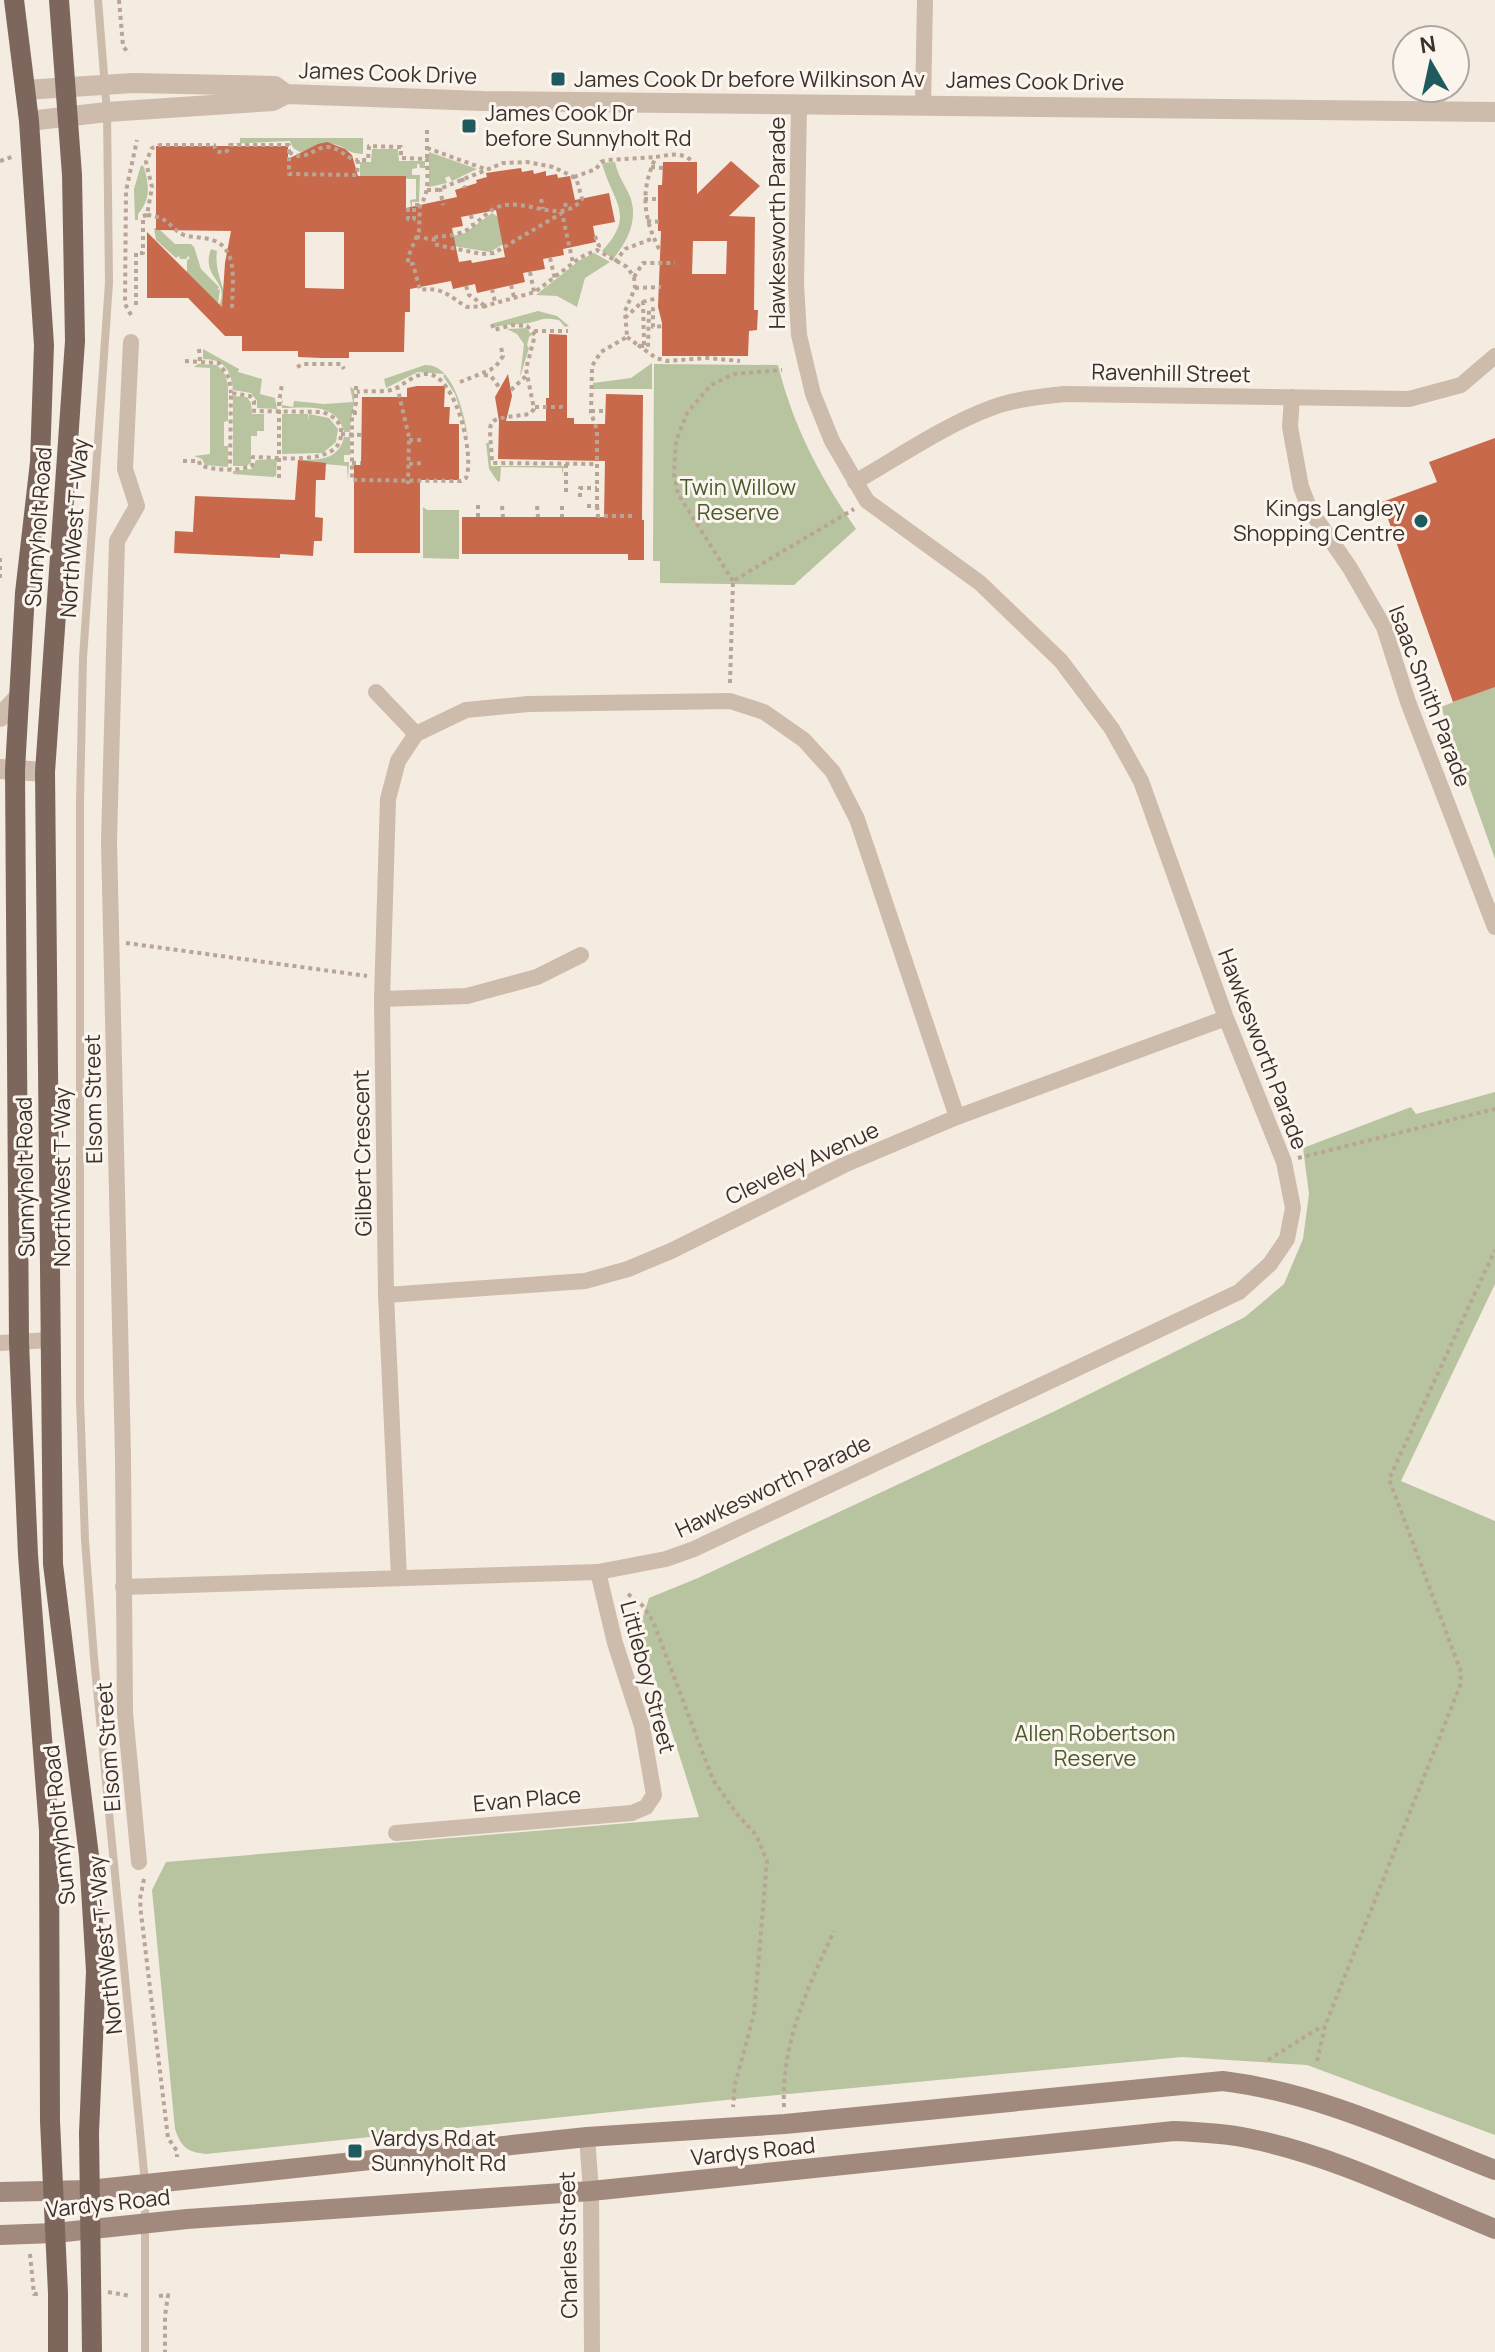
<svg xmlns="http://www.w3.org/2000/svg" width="1495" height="2352" font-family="Manrope,sans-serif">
	<rect width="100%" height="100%" fill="#f4ebe1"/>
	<path fill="#b8c4a0" d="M240,138H363V154C344,153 346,146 332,144C322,143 310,150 300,152L293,148L290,141L228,144L240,143Z
		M372,149H398L399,161H425V168H420L419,164H417V168L412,169V175H420L419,202H412V217L410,200L416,199V179L360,177V162H371Z
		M429,152L477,169L452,181L449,176L445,178L447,183L429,187Z
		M615,162C617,173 623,182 628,192C640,216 629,240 613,259L602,251C637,214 612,202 602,163Z
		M141,165L144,167C149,185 151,199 138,214V220H135L134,189Z
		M492,213L520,231V234L490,252L441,244L440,239L465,233Z
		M154,228H158L175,244H191L194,247L201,269L219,287L217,290L220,289L218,304L187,272V260L190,258L188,256L186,259H180L179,256L176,258L156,240Z
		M211,249L217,251C213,275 233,310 242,335L219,305C231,281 200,278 211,249Z
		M594,253L610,262L585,278L577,307L557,296L536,295L580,260Z
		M538,311L557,316L569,326L565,327L559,320C540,317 544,320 528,323C517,325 507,324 495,327L494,323Z
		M526,328L532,335L529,337L527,345L529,348L520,377L524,344L517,334L507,329Z
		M203,349L239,369L238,372L262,379L260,394L275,398L277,409L257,408V401L251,393L233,390C231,370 224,359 203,359Z
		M652,363V389H593V383L631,378Z
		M198,364L217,365L225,374L228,386V421L224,422V446H228V467L205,465L202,459L194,456L210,454V368L194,367Z
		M654,364L778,365C793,426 820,477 856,529L794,585L660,583V561H653Z
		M425,365C455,364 464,417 469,439L455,394L443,376L445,374L418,372L386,388L384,379Z
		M350,387L354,389C356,403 350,417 350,432H344C337,402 306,408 282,408L281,402L283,400L282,405L293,407L294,401L324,404L353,402Z
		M233,396L247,397L251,403L252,414H264V431H257V436H251V462L247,466H233Z
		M282,414H308V421L309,414L329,418L338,429L336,442L323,453L282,454Z
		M344,437H350V455H344V462H349L348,482L347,466L301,462V460C321,460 339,459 344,437Z
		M486,443H489L491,466H564L562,475V468L501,467L500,481L498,482L489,469Z
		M277,459L276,476L273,477L233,474V471L252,469L256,460Z
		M423,507L427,510H459V559L423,558Z
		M1495,686V859L1441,707Z
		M1495,1092V1284L1401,1481L1495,1521V2135L1307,2065L1182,2057L736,2099L206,2154C187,2152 181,2147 175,2129L152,1890L166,1862L699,1817L639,1629L649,1598L698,1578L1055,1411L1245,1317L1284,1284L1303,1239L1309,1194L1303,1148L1411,1107L1416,1114Z"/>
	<path fill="#c8694b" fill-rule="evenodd" d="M327,142L345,149L352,155L358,176H406V208L457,197L455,190L477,183L476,180L487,177L486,173L521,168L522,172L533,170L534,174L546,171V176L557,174L558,178L570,176L575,200L609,193L615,222L593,226L596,242L563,249L564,255L543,259L545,269L523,273L525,282L477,293L475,284L453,289L451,281L410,289V312H405L404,352H349V358H322L298,357V351H242V336H225L188,298H147V232L222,307L225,263L231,231L156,230V146H288V159L318,144ZM496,210L505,257L472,263L471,260L459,262L452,228L463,226L461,217ZM305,232H344V289L305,288Z
		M731,161L760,186L729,216L755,217L754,310H758L757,330L749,331L748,356H662V323L658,307L661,231H658V185H662L663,162H697V194ZM693,241H727L726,274H692Z
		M549,334L567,335V418H574V424H605L606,394L643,395L642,520H644V560H628V554H462V517H604L605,461L498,459L499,421L495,397L508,374L512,396L506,421H546V398H549Z
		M417,386H445L444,407H450L449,424H459V480H420V553H354V465H361L362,397H407V388Z
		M1495,438V687L1453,702L1382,502L1437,482L1429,462Z
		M298,460L326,463L325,480H316L315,517L323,518L322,541H314L313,556L280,554V558L174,553L175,531L193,532L195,496L295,500Z"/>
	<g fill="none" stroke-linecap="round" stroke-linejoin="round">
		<path stroke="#b9a596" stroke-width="4" stroke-dasharray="4 4" stroke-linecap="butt" d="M119,0L123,46L129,54
			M427,130V159
			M427,148L485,169
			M289,152C305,163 312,148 327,147C341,147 345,159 358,160
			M0,161L12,157
			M651,167L663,168
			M574,177L596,169L601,162L607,160L656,157
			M462,178L465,188
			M440,188L443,205
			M427,190H437L503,163L527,162L553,167L572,176L577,181L582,199C561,227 526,196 498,207C486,212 478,223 467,230C458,235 447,236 436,237L437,245L482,254L494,253L562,213L573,263
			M541,199L543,209
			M644,199H660
			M565,203L567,211
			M408,208V219H414V205H420
			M147,215C172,218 168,228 184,235C194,238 205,237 215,241C239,251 232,287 232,309
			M471,215L473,225
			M647,221L661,222
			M595,236L599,246L597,250
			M416,237L437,240
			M659,249C643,217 640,190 656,157C670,155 682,151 693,162
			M550,258L555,279
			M615,262L625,249L654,238
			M530,272L534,292
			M634,277L643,263H675
			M511,285L514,297
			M466,286L469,295L485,306
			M635,288L661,287
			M492,289L495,302
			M643,301L644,343H647
			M136,305V253H143V216L147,215L152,187L146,162L152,148L160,145H214L216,151L223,153L227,151L230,145H289V174L357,175L358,160H368L369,146L401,147V158L427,159C427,174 430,194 420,205L419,231L408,257V264H413L420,290C442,286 450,297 467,307L485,306
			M486,308L485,306L535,292L581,257L597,250L627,267L634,277L635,288L625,311L627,337L601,352L592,366L591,413L597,430V506H584
			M131,315L125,304L126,191L137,140
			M625,318L642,302L658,298
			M492,324L494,330L512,325L527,326L535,335L526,369L534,409L530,414C481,421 490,414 492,463L597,464
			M534,331H568
			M627,337L638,345L648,347L649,309H653V327L664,326
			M638,345L656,358L667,361L707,358L740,361
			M199,349L200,361
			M185,361L219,363L229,378L231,393
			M297,367L303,364H341L344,369
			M484,375L491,376L499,387
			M460,382L490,370L496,366L503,356L501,347
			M356,386V403L352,416V480L461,481L466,478C475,456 456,376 428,374C415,373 405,384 394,389C383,393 368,390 357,392
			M397,386L409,437L408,484
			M511,390L526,376
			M535,407H561V403
			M591,411H605
			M353,413H361
			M341,434L361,435
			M409,440H422
			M183,461H199L200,465C213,471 238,471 252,466L253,457C276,457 341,467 341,434C342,422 333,416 323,412L254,411V401L250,396L231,393L230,469
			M352,463H361
			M409,464L422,463
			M566,464V496
			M279,478V402L282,384
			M580,497V488H597
			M502,506L503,517
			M537,506L538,517
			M562,506V517
			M597,506L598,516H632
			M478,517V505
			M0,558V582
			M733,581L678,494L674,474L676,441L687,413L711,385L734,374L782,370
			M730,683L733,581L854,509
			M126,943L367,976
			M1298,1158L1495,1109
			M628,1594L642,1605L653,1621L713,1780L737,1814L756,1835L767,1861L754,2014L735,2084L733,2107
			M144,1879L140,1899L141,1913L168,2138L177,2151V2157
			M1268,2060L1319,2028L1325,2027
			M1317,2061L1325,2026L1460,1686L1461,1672L1389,1479L1495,1250
			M784,2107C781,2043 808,1987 834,1931
			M30,2254L34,2294H40
			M108,2292L131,2296
			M159,2296L168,2295L165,2316V2352"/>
		<path stroke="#cdbbac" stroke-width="8" d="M98,0L107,112L109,283L83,658L80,802V1399L85,1540L94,1658L145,2183V2352"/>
		<path stroke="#cdbbac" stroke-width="16" d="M923,104L925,0
			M131,342L125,469L137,506L117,541L109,841L123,1456L125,1713L139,1862
			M1292,397L1290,427L1301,487L1310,510L1350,568L1384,627L1408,702L1495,927
			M855,482C899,457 943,426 991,408C1014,399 1039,397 1064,394L1409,399L1461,385L1495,356
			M376,692L416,734
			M382,999L467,996L537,977L581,955
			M386,1295L585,1281L628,1269L671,1251L844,1165L957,1117L1226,1018
			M0,1343L50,1340
			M399,1578L386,1295L382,999L388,799L398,761L416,734L466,710L528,704L730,701L764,712L804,740L833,772L857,819L957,1117
			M123,1587L598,1572L666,1559L694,1549L1239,1292L1270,1264L1287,1239L1293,1208L1284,1162L1226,1018L1141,781L1112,729L1061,661L980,583L867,501L832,441L813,394L799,335L796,284L799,103
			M396,1833L632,1813L646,1807L654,1795L642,1726L615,1643L598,1572
			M587,2137L591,2191L592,2352"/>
		<path stroke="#cdbbac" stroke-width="20" d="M25,90L133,83L275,86L286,94
			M29,121L107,112L273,101L286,94L483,101L1495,112
			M0,717L19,697
			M0,769L45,772"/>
		<path stroke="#a18a7d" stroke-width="20" d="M0,2192L89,2190L587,2137L785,2124L1223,2081C1319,2093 1406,2135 1495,2170
			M0,2235L55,2233L187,2219L591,2191L1174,2131C1198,2132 1223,2133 1247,2138C1333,2155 1414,2196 1495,2229"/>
		<path stroke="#7d675c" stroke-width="20" d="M14,0L29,121L44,345L40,462L25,593L15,770L19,1342L28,1555L49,1830L50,2121L58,2293V2352
			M59,0L72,175L75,341L45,772L53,1564L89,1856L96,1971L89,2133L92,2352"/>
	</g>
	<g fill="#1f5a5e" stroke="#fbf5ee" stroke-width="3">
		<rect x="550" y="71" width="16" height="16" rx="4"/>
		<rect x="461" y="118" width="16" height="16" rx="4"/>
		<circle cx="1421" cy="521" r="8"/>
		<rect x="347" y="2143" width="16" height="16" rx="4"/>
	</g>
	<g text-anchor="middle" stroke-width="6" stroke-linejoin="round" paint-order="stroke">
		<g font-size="22" fill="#3b302b" stroke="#fbf5ee">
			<text transform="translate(388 73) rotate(2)" y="8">James Cook Drive</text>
			<text transform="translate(1035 81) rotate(1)" y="8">James Cook Drive</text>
			<text transform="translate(777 223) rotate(-90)" y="8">Hawkesworth Parade</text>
			<text transform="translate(1171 373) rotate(1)" y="8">Ravenhill Street</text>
			<text transform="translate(38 527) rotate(-86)" y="8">Sunnyholt Road</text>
			<text transform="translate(74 528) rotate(-86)" y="8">NorthWest T-Way</text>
			<text transform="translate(1430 696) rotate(69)" y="8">Isaac Smith Parade</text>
			<text transform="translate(1263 1049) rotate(69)" y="8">Hawkesworth Parade</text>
			<text transform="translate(93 1099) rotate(-91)" y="8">Elsom Street</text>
			<text transform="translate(362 1153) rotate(-91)" y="8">Gilbert Crescent</text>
			<text transform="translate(802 1163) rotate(-25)" y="8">Cleveley Avenue</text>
			<text transform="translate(25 1177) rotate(-91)" y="8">Sunnyholt Road</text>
			<text transform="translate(62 1177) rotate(-90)" y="8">NorthWest T-Way</text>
			<text transform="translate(773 1486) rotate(-25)" y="8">Hawkesworth Parade</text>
			<text transform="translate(648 1677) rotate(75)" y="8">Littleboy Street</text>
			<text transform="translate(108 1747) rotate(-94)" y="8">Elsom Street</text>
			<text transform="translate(527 1799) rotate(-5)" y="8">Evan Place</text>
			<text transform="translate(59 1825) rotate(-96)" y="8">Sunnyholt Road</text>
			<text transform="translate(105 1945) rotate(-96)" y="8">NorthWest T-Way</text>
			<text transform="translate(753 2151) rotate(-6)" y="8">Vardys Road</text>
			<text transform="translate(108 2203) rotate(-6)" y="8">Vardys Road</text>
			<text transform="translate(568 2245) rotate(-91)" y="8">Charles Street</text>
		</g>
		<g font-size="22" fill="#3b302b" stroke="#fbf5ee" text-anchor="start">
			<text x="574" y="87">James Cook Dr before Wilkinson Av</text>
			<text x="485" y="121">James Cook Dr<tspan x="485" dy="25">before Sunnyholt Rd</tspan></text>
			<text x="1405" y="516" text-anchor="end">Kings Langley<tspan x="1405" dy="25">Shopping Centre</tspan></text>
			<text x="371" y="2146">Vardys Rd at<tspan x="371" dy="25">Sunnyholt Rd</tspan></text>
		</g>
		<g font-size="22" fill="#4a5a2e" stroke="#fbf5ee">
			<text x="738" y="495">Twin Willow<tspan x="738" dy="25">Reserve</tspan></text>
			<text x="1095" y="1741">Allen Robertson<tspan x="1095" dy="25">Reserve</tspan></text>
		</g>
	</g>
	<g transform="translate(1431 64) rotate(351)"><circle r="38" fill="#fbf5ee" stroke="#aea6a0" stroke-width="2"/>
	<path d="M0-6L14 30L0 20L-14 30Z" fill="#1f5a5e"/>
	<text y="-12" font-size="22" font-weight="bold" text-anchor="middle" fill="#3b302b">N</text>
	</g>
</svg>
